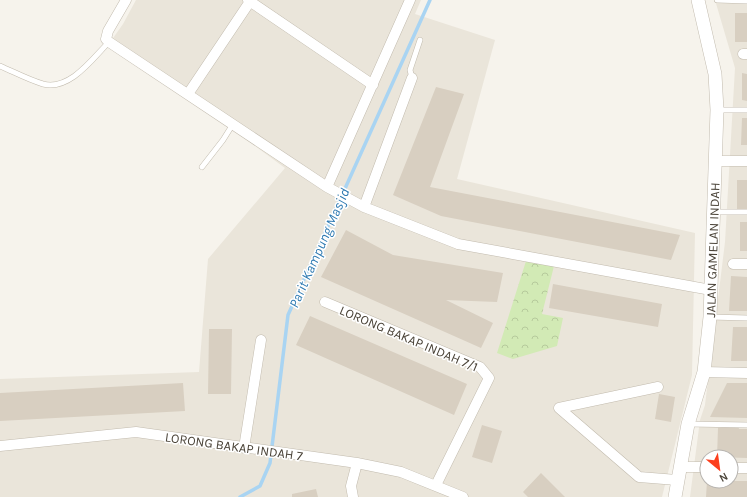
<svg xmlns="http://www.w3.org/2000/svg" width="747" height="497" font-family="Karla,sans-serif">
	<defs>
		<pattern id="park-crowns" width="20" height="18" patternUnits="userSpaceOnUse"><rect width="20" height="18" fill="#d2eab5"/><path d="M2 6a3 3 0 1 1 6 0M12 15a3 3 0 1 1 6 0" fill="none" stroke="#b6ca9c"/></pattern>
	</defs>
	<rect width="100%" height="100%" fill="#f6f3ec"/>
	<path fill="#eae5da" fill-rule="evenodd" d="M136,0H421L415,14L495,40L457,179L695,233L692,375L662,497H0V379L199,372L208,259L285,168L111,41L123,24Z
		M715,0H747V497H690L700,420L705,405L725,242L735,68ZM707,457H731V481H707Z"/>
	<path fill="url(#park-crowns)" d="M526,261L554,266L542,314L563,318L557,346L513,359L497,353Z"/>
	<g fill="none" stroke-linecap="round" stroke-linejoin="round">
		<path stroke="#a9d4f2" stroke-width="3.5" d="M240,497L260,486L270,463L288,315L430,0"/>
	</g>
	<path fill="#d8cfc1" d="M735,13H747V42H735Z
		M742,73L747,74V101L742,100Z
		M436,87L464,94L430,187L680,235L671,260L441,216L393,195Z
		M742,118H747V145H741Z
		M737,180H747V209H737Z
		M740,222H747V251H740Z
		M346,230L393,255L503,273L497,302L446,300L493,323L481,348L321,277Z
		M731,276L747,277V311H729Z
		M553,284L662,304L658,327L549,308Z
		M310,316L467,384L454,415L296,345Z
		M733,327H747V361H731Z
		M209,329H232L231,394H208Z
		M183,383L185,411L0,421V393Z
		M727,383H747V418L710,417Z
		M659,394L675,397L671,422L655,419Z
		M482,425L502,431L492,463L472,457Z
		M738,425L739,429H747V458L717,457L718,428Z
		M541,473L565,497H528L523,492Z
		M707,481H747V497H706Z
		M316,489L318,497H292V494Z"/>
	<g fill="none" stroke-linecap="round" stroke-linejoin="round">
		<g stroke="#c2bbae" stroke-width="6">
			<path id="service" d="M717,0L747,1
				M0,66C14,72 29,80 43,84C70,91 93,58 109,42
				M412,78L410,70L420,40
				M718,110H747
				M202,167L223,140L233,124
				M714,212H747
				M710,317L747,318
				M688,424L747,425"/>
		</g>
		<g stroke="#c2bbae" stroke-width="11">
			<path id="minor" d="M126,0L108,31L106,39L109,42L327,187L364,207L458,244L711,290
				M248,0L373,85
				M743,54H747
				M188,94L251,0
				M715,161H747
				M327,187L410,0
				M364,207L412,78
				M733,264H747
				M325,302L480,367L489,378L436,485
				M704,372L747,373
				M658,387L559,408L639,477L677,480
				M0,446L136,432L357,463L401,472L463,497
				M244,448L261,340
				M680,467H707
				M731,468H747
				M353,497L351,486L357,463"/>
		</g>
		<g stroke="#c2bbae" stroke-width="14">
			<g id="tertiary">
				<path id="s1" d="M675,497L688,424L704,372L710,317L717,110L715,74L698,0"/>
			</g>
		</g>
		<use href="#service" stroke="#fff" stroke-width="5"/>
		<use href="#minor" stroke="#fff" stroke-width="10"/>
		<use href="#tertiary" stroke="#fff" stroke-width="13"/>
	</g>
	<g text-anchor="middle" stroke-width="3" stroke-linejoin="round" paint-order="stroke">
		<g font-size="13" fill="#4b4439" stroke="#fff">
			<text dy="5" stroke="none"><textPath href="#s1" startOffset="251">JALAN GAMELAN INDAH</textPath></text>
			<text transform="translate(409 338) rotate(23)" y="5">LORONG BAKAP INDAH 7/1</text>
			<text transform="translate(234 446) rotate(8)" y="5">LORONG BAKAP INDAH 7</text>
		</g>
		<g font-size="14" font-style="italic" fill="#2e7ab2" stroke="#fff">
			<text transform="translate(319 248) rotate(-66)" y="5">Parit Kampung Masjid</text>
		</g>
	</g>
	<g transform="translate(719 469) rotate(151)"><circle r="19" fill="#ffffff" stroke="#b7b4b0"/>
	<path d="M0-3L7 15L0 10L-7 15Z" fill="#fc3f1d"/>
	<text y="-6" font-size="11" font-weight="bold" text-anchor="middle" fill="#4b4439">N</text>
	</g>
</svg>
